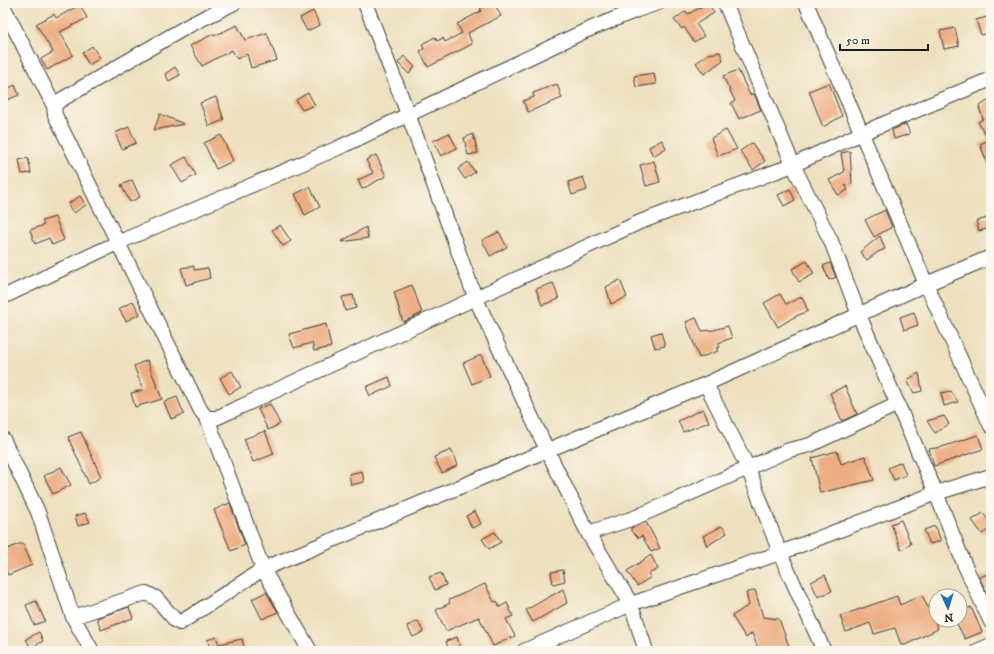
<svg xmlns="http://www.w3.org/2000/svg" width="994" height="654" font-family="'IM FELL DW Pica',serif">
	<rect width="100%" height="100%" fill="#fbf7ec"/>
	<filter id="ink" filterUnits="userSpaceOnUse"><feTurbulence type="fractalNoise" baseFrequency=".025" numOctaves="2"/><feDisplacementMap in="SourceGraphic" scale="8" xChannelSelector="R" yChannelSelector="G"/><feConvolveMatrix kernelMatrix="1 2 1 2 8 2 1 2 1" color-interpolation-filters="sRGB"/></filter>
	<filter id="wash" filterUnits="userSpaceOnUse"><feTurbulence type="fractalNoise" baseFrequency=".012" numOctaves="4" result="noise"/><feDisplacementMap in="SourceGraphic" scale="16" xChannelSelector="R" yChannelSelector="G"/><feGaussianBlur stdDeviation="0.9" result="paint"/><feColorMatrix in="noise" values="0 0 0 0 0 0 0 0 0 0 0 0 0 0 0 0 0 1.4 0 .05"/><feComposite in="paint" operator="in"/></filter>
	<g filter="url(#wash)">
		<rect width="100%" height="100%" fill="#eee0bf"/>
		<g id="blocks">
			<path fill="#edad82" d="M492,3H494L501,16L468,33L472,44L428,67L420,51L424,49L422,44L435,37L437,41L443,38L445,42L462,33L457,24L481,11L480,9Z
				M708,3L714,13L696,24L704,36L694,42L684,27L682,29L674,20L686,11L688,14Z
				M80,5L87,18L60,32L73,55L47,70L41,59L53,52L36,24L54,14L56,18Z
				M313,11L320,25L307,31L300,18Z
				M987,17L991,32L981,35L976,20Z
				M237,25L245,40L267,33L277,60L251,68L247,54L237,59L232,50L202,66L190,46L213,34L214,36Z
				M955,28L959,46L944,49L940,31Z
				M92,46L100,58L89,65L82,53Z
				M720,52L723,60L704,74L696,63L708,54Z
				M404,56L415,67L409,74L398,63Z
				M175,67L180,75L169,81L165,74Z
				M738,70L750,95L754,93L761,110L739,119L731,103L735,101L723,76Z
				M654,73L656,84L636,87L634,76Z
				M829,83L842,116L823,127L809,91Z
				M557,84L562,98L528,112L523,101L534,97L533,93Z
				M15,85L19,95L7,100L3,91Z
				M308,93L315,105L302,110L296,100Z
				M216,97L224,120L209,126L200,103Z
				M991,98V170L990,171L980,144L989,140L978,122L983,119L979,107Z
				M160,114L184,124L154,130Z
				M906,124L910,134L894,139L892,130Z
				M129,127L136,143L122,149L115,133Z
				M726,130L737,149L718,156L711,138Z
				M449,133L457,148L441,156L433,141Z
				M473,134L478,153L468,155L464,138Z
				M221,135L233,161L216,169L204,143Z
				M662,140L666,148L653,156L649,147Z
				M752,143L765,161L753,170L740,151Z
				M850,151L852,184L845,185L848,190L838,195L829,180L844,172L841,153Z
				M376,155L386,176L362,189L358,180L373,173L366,160Z
				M186,157L196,175L182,183L171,165Z
				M28,158L31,173L22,174L19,160Z
				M654,161L660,182L646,186L640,165Z
				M468,162L475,172L465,179L458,169Z
				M583,177L587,190L572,195L568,182Z
				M132,180L140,197L130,202L121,185Z
				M310,187L320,207L305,215L295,194Z
				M790,189L795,200L784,206L778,195Z
				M80,196L86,205L74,213L69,207V203Z
				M885,210L892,227L874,237L865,220Z
				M55,217L64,240L52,245L49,238L35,244L30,230L44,225L42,221Z
				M988,218L990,228L979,231L976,221Z
				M280,225L291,241L283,246L272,230Z
				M366,227L368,238L342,242V241Z
				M499,232L507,247L490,256L482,240Z
				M880,236L885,249L878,252L867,260L860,252Z
				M807,261L814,274L799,282L792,269Z
				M830,263L836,277L829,280L823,266Z
				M194,266V270L208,268L210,278L186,285L181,268Z
				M620,280L627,297L611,304L606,287Z
				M553,283L559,299L542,305L536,289Z
				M412,285L422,313L403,322L394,292Z
				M780,294L786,304L802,297L808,311L794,317L778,327L764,303Z
				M353,295L356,308L345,311L342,297Z
				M133,301L140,314L126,321L119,309Z
				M914,312L918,325L904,330L900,317Z
				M696,318L702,331L714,330L728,326L732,338L718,343L720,347L716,348L718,351L699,358L686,322Z
				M326,324L331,347L314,351L312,343L294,348L289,334Z
				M661,332L665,346L655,348L651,335Z
				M481,355L490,376L472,384L463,363Z
				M147,360L162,399L135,407L131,393L143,390L134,366Z
				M232,371L241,387L229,394L220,378Z
				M919,373L922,391L914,393L907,380Z
				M389,377L392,386L370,396L366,387Z
				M845,386L857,414L842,421L830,393Z
				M951,391L958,402L944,406L941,393Z
				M177,397L184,414L171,419L164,402Z
				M270,404L280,424L268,430L258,409Z
				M703,409L709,422L683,432L678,421Z
				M944,416L949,424L935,433L927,421Z
				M265,431L274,454L253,462L244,439Z
				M81,432L101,477L89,484L68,437Z
				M978,435L983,449L934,466L929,449L942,447Z
				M451,450L458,465L442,473L434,457Z
				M837,451L841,464L865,456L874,480L820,493L812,458Z
				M901,462L906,475L894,480L888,468Z
				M61,467L71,485L53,494L44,476Z
				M362,471L364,482L351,485L349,474Z
				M230,503L245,545L231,551L214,510Z
				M475,511L481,524L472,528L466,516Z
				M85,513L90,522L78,526L75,516Z
				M983,513L991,524V528L982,534L972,520Z
				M901,520L911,544L901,550L891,524Z
				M646,522L660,548L651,552L642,536L638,538L631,531V528Z
				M722,526L727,533L707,546L703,536Z
				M935,526L941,541L930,544L924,530Z
				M495,532L501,542L489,549L482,539Z
				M19,544H23L32,565L8,575L3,563V551Z
				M651,555L658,569L648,574L651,577L637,586L627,571Z
				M563,570L565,581L553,584L551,572Z
				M441,573L446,585L435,590L429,577Z
				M991,573V602L979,577Z
				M825,575L832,591L818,597L811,582Z
				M485,584L494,602L497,601L500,607L507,603L513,616L506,619L515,636L493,646L479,617L446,631L436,610L450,603L449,600Z
				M563,589L567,603L533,622L526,610Z
				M755,590L763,617L779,619L789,646L778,651H759L752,633L746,638L732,616L749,605L746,593Z
				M266,592L278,612L262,619L252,599Z
				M922,595L938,629L905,645H901L895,628L874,634L870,623L846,632L840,616L897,596L900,605Z
				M36,601L45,621L34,625L26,605Z
				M129,607L133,618L101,630L97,618Z
				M971,607L982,632L965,639L955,620H960V612Z
				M418,621L423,632L413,637L407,626Z
				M39,632L43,641L31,648L26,639Z
				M216,637L219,644L242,639L245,651H207V648L210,647L207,640Z
				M457,637L461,651H449L446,641Z"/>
		</g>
	</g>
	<g filter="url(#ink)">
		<use href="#blocks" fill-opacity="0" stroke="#3c3934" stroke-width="1"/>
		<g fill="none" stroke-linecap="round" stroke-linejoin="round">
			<g stroke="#3c3934" stroke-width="16">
				<path id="minor" d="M234,3L188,26L59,101L54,106L55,115L201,411L207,418H216L640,222L793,165L862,133L991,79
					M365,3L408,114L475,297L548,452L588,533L631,604L646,651
					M725,3L793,165L831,241L859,315L936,493L965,566L991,622
					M806,3L926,284L991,426
					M3,6L54,106
					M3,297L117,243L338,148L585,31L637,10L658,3
					M706,384L748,468L780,553L824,651
					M207,418L263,569L310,651
					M3,439L38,512L73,617L92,651
					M588,533L634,518L789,450L810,445L898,404
					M73,617L146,593L156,598L176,621L180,623L263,569L706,384L926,284L991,257
					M524,651L631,604L780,553L936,493L991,476
					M977,651L991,645"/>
			</g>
			<use href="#minor" stroke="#fff" stroke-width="14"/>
		</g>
	</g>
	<rect width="994" height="654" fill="none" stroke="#fbf7ec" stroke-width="16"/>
	<g transform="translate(948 608) rotate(176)"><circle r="19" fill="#fbf7ec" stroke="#a29f99"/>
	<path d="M0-3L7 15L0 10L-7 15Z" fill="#1f6fb2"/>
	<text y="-6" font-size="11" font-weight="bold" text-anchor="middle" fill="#1c1c1c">N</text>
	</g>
	<path d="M840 44v6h88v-6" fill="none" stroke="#1c1c1c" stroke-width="2"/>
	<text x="846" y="44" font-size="12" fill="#1c1c1c" stroke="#fbf7ec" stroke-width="3" paint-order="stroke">50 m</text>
</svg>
